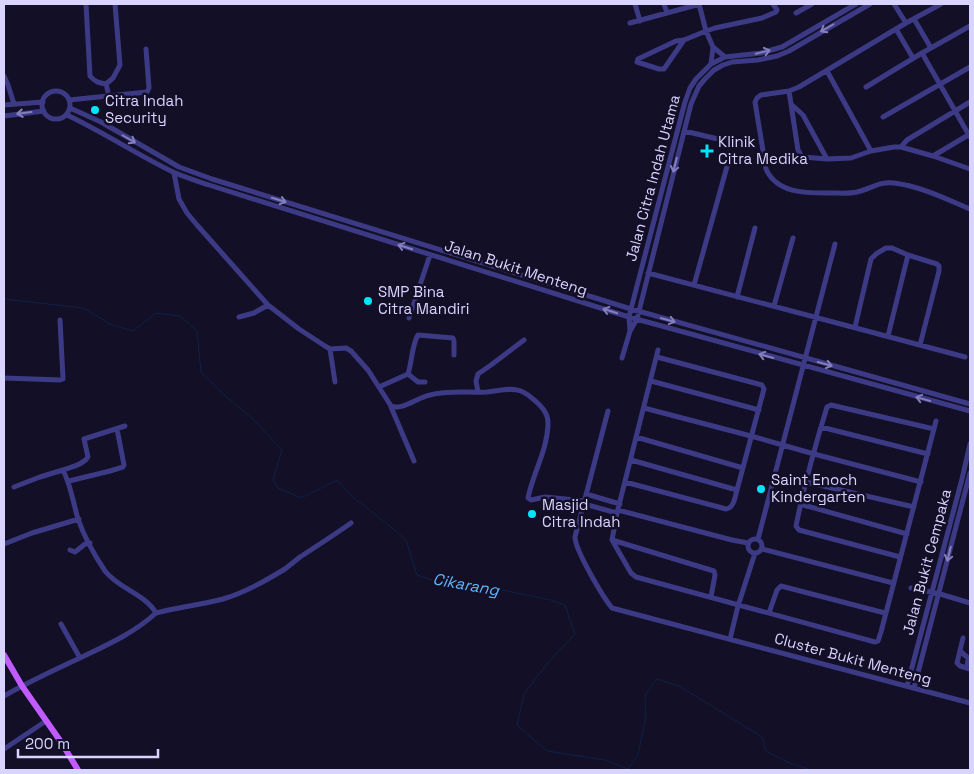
<svg xmlns="http://www.w3.org/2000/svg" width="974" height="774" font-family="'Space Grotesk',sans-serif">
	<rect width="100%" height="100%" fill="#130f26"/>
	<g fill="none" stroke-linecap="round" stroke-linejoin="round">
		<path stroke="#0c2248" stroke-width="1" d="M4,299L83,308L112,325L133,331L156,313L180,316L197,331L201,372L222,393L254,420L282,450L273,480L278,488L301,498L337,480L355,499L385,522L406,540L417,575L441,583L492,588L551,600L565,605L575,634L550,660L524,694L517,725L547,751L605,760L628,769L638,755L646,716L645,695L657,679L679,686L762,737L766,751L787,762L811,770"/>
		<path stroke="#3d3a85" stroke-width="5" d="M86,4L90,76C95,82 99,83 106,84L109,96
			M635,4L640,21
			M664,4L667,13
			M699,4L706,31L713,47L725,57
			M894,4L906,23
			M941,4L906,23L799,87L789,91L761,95L757,98L755,102L766,169C777,194 807,193 830,193C839,193 849,194 857,192C871,189 879,181 894,183C920,186 946,199 970,209
			M796,13L812,4
			M914,19L931,48
			M630,23L700,4
			M896,29L913,58
			M684,40L664,69H659L637,62L638,59L676,41L684,40L706,31L715,28L762,18L776,12L777,10L773,4
			M922,53L970,137
			M711,64L713,47
			M827,71L871,151
			M4,76L8,85L14,104
			M106,84L113,78L120,65L115,4
			M866,87L922,53L970,26
			M789,91L798,150L801,155L803,157L827,159L851,158L871,151L894,147H901L933,156L970,169
			M42 105a14 14 0 1 1 28 0a14 14 0 1 1-28 0Z
			M69,100L147,92L149,88L146,49
			M4,105L43,102
			M792,105L803,115L827,159
			M70,108L101,122L179,167L212,179L631,309L970,404
			M67,115C103,132 136,154 173,172C184,177 197,181 209,185L629,317L970,411
			M4,116L44,111
			M883,117L970,67
			M684,131L718,139
			M901,147L907,140L970,102
			M933,156L970,134
			M174,173L179,199L187,213L197,225L268,305L299,329L325,346L330,349L346,348L351,351L368,370L391,406C402,411 418,397 430,395C449,390 467,393 487,392C498,391 510,387 521,391C528,394 543,406 546,414C548,417 548,422 548,425C547,451 533,473 528,498L531,500L545,497L585,501
			M648,273L965,357
			M694,285L728,163
			M737,297L755,228
			M774,306L793,238
			M239,317L254,313L268,305
			M409,318L430,255
			M855,327L871,259L876,254L886,248H892L908,255L937,264L939,266V271L920,345
			M630,331L629,317L631,309L681,117L685,102L690,88L696,79L711,64L725,57L761,53L782,47L856,4
			M888,336L908,255
			M330,349L335,382
			M658,350L617,513L612,540L631,573L636,577L875,642L878,641L881,632L936,421
			M622,358L630,331L637,319L691,104L699,86L705,79L714,70L723,65L732,62L758,60L777,56L789,51L870,4
			M408,374C412,362 412,344 418,335L453,338L454,341V355
			M4,378L60,380L63,379L60,320
			M651,381L759,410
			M379,387L408,374L418,382H425
			M478,392L476,381L478,374L491,365L524,340
			M391,407L414,461
			M644,408L751,436L814,454L921,482
			M608,411L575,537C575,550 603,597 612,608L970,703
			M821,427L928,454
			M636,437L743,468
			M631,460L737,490
			M63,470C71,467 83,465 88,457L84,439L125,426
			M69,481L110,471L123,467L124,465L117,429
			M625,482L726,509C734,508 735,497 737,490L764,389L762,385L657,357
			M806,482L914,507
			M586,494L620,504
			M584,504L617,513
			M800,504L907,534
			M618,510L732,540L748,543
			M748 546a7 7 0 1 1 14 0a7 7 0 1 1-14 0Z
			M758,539L835,244
			M612,540L714,571L715,575L711,597
			M4,544L32,533L79,519
			M762,549L893,583
			M70,550L75,552L85,544L90,543
			M900,557L799,530L796,526C804,486 815,446 827,407L831,405L934,429
			M911,588L940,594L970,603
			M156,613C178,607 201,605 223,599C246,592 265,581 285,569C290,565 295,561 300,557C317,546 334,535 351,523
			M769,613L777,590L781,586L885,613
			M61,624L80,658
			M963,638L957,663L960,666L970,669
			M730,639L738,606L755,553
			M960,651L968,658L967,668
			M907,686L962,479L970,444
			M914,688L970,473
			M4,696C28,682 54,670 80,658C107,645 134,633 156,613C145,594 119,589 105,571C95,556 84,536 78,519C73,502 71,486 63,470L40,477L14,487
			M4,749L46,721"/>
		<path stroke="#c25bff" stroke-width="6" d="M4,655L22,686L61,742L78,770"/>
	</g>
	<defs><path id="oneway-shaft" d="M-6 0H5M1.5-3L5.5 0L1.5 3" fill="none" stroke-width="1.6" stroke-linecap="round" stroke-linejoin="round" transform="scale(1.25)"/></defs>
	<g stroke="#837fbc">
		<use href="#oneway-shaft" transform="translate(827 28) rotate(150)"/>
		<use href="#oneway-shaft" transform="translate(763 52) rotate(-14)"/>
		<use href="#oneway-shaft" transform="translate(24 113) rotate(173)"/>
		<use href="#oneway-shaft" transform="translate(129 139) rotate(30)"/>
		<use href="#oneway-shaft" transform="translate(675 165) rotate(104)"/>
		<use href="#oneway-shaft" transform="translate(279 200) rotate(17)"/>
		<use href="#oneway-shaft" transform="translate(405 247) rotate(-162)"/>
		<use href="#oneway-shaft" transform="translate(610 311) rotate(-162)"/>
		<use href="#oneway-shaft" transform="translate(668 320) rotate(16)"/>
		<use href="#oneway-shaft" transform="translate(766 356) rotate(-164)"/>
		<use href="#oneway-shaft" transform="translate(825 364) rotate(15)"/>
		<use href="#oneway-shaft" transform="translate(923 399) rotate(-165)"/>
		<use href="#oneway-shaft" transform="translate(949 554) rotate(104)"/>
	</g>
	<g fill="#00e5ff" stroke="#130f26" stroke-width="2">
		<circle cx="95" cy="110" r="5"/>
		<path d="M704.5 143.5h5v5h5v5h-5v5h-5v-5h-5v-5h5z"/>
		<circle cx="368" cy="301" r="5"/>
		<circle cx="761" cy="489" r="5"/>
		<circle cx="532" cy="514" r="5"/>
	</g>
	<g text-anchor="middle" stroke-width="5" stroke-linejoin="round" paint-order="stroke">
		<g font-size="15" fill="#d9d4ff" stroke="#130f26" text-anchor="start">
			<text x="105" y="106">Citra Indah<tspan x="105" dy="17">Security</tspan></text>
			<text x="718" y="147">Klinik<tspan x="718" dy="17">Citra Medika</tspan></text>
			<text x="378" y="297">SMP Bina<tspan x="378" dy="17">Citra Mandiri</tspan></text>
			<text x="771" y="485">Saint Enoch<tspan x="771" dy="17">Kindergarten</tspan></text>
			<text x="542" y="510">Masjid<tspan x="542" dy="17">Citra Indah</tspan></text>
		</g>
		<g font-size="15" fill="#d9d4ff" stroke="#130f26">
			<text transform="translate(653 178) rotate(-75)" y="5">Jalan Citra Indah Utama</text>
			<text transform="translate(516 268) rotate(18)" y="5">Jalan Bukit Menteng</text>
			<text transform="translate(927 562) rotate(-75)" y="5">Jalan Bukit Cempaka</text>
			<text transform="translate(853 659) rotate(15)" y="5">Cluster Bukit Menteng</text>
		</g>
		<g font-size="16" font-style="italic" fill="#62b6ff" stroke="#130f26">
			<text transform="translate(466 584) rotate(10)" y="6">Cikarang</text>
		</g>
	</g>
	<rect width="974" height="774" fill="none" stroke="#d9d4ff" stroke-width="10"/>
	<path d="M18 749v8h140v-8" fill="none" stroke="#d9d4ff" stroke-width="2.5"/>
	<text x="25" y="749" font-size="15" fill="#d9d4ff" stroke="#130f26" stroke-width="4" paint-order="stroke">200 m</text>
</svg>
